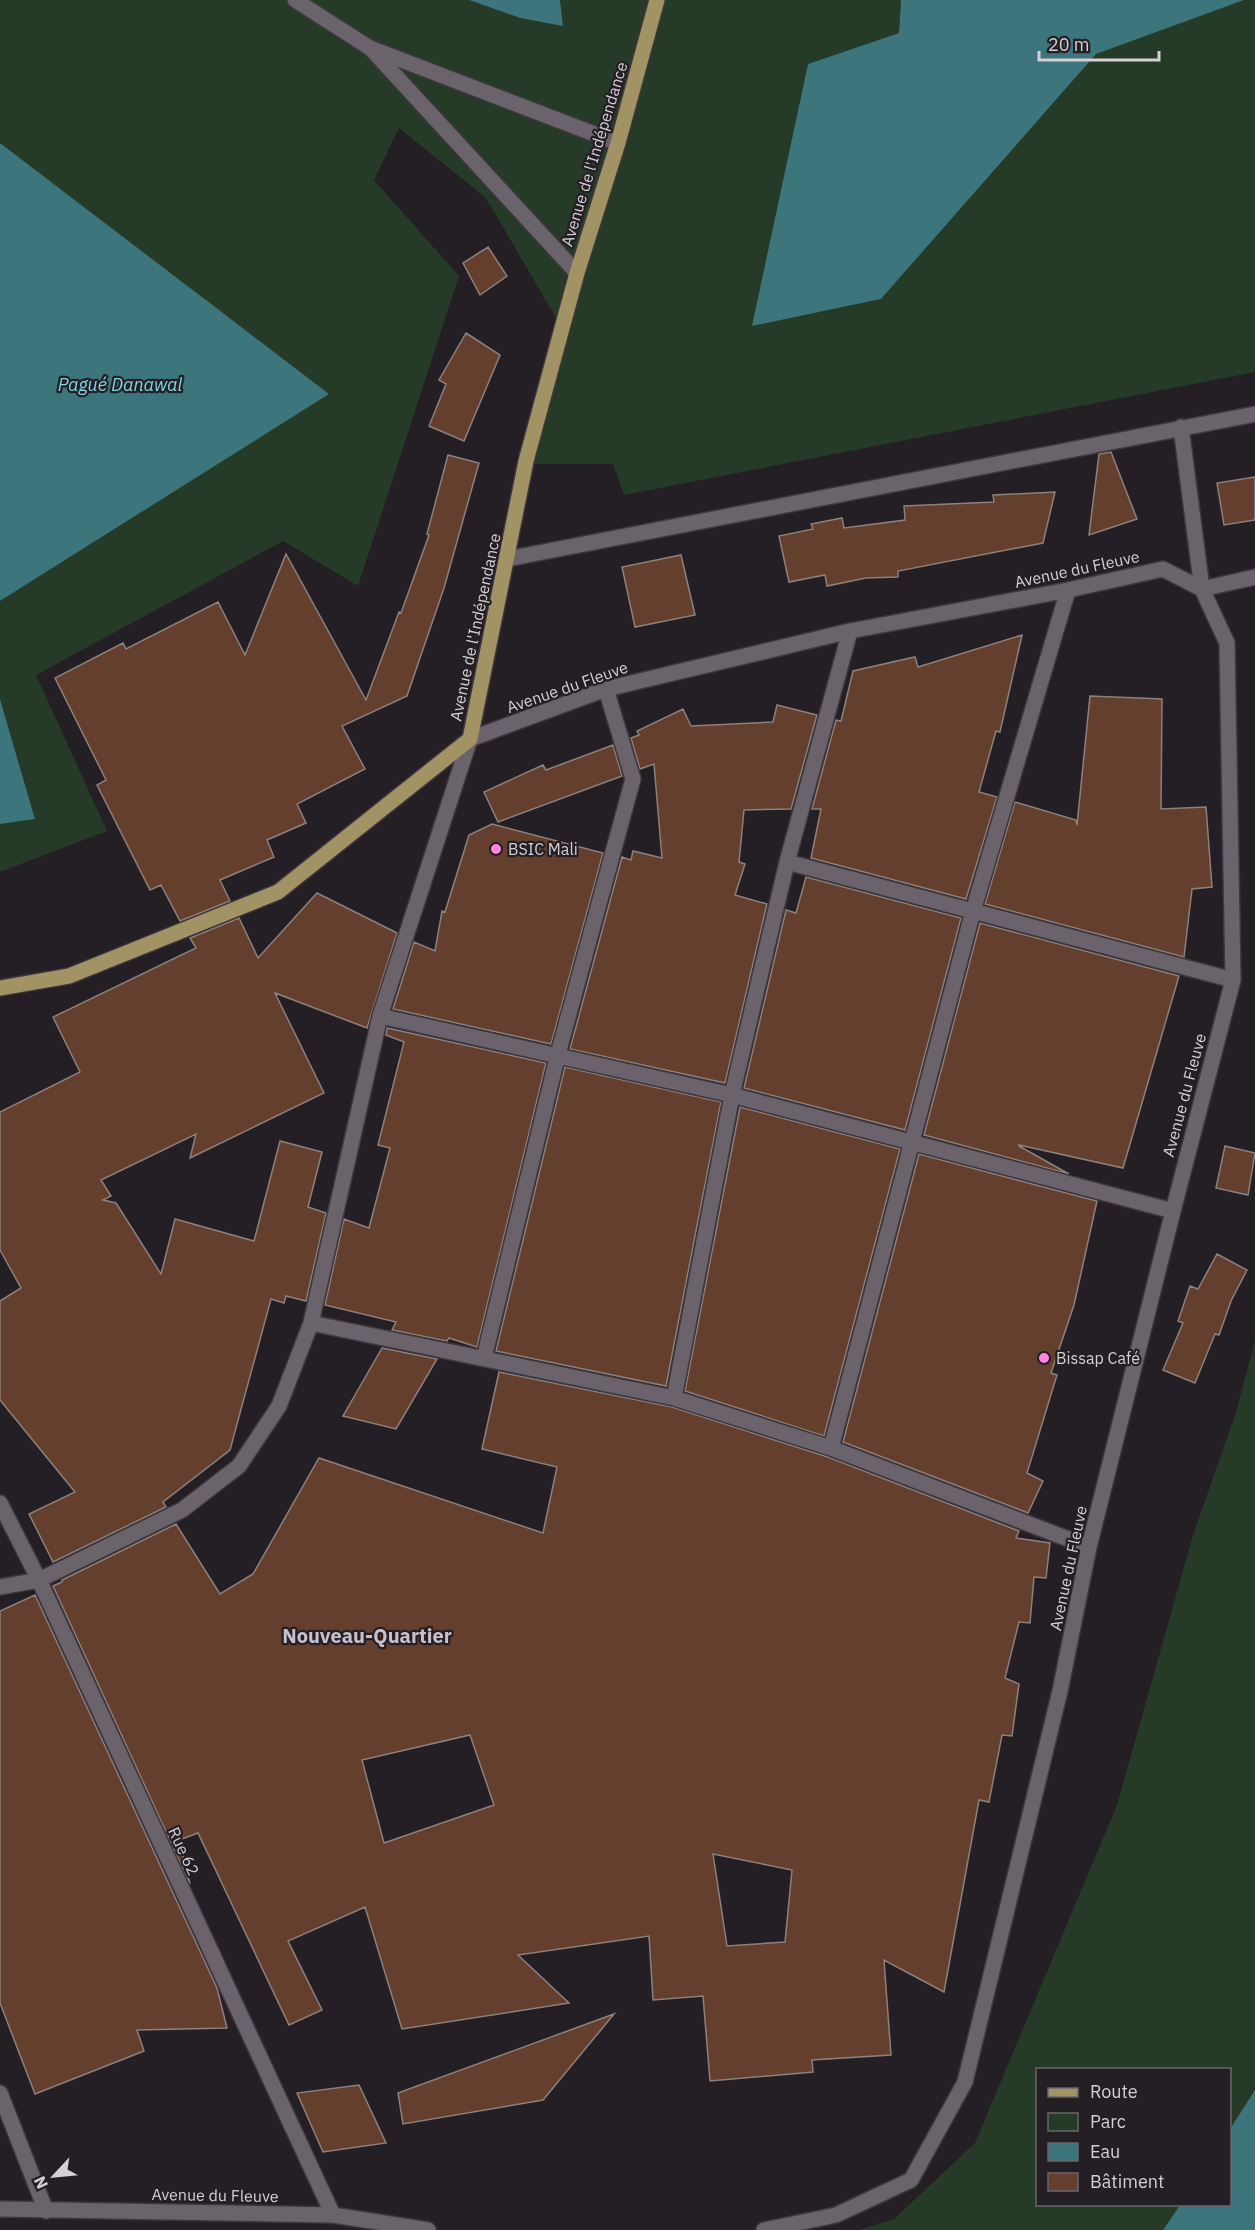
<svg xmlns="http://www.w3.org/2000/svg" width="1255" height="2230" font-family="'IBM Plex Sans',sans-serif">
	<rect width="100%" height="100%" fill="#241e25"/>
	<path fill="#253b27" d="M0,0H469L520,18L563,25L560,0H901L899,33L808,64L753,326L881,299L1096,53L1244,0H1255V372L624,495L613,464H532L566,335L486,198L399,128L374,180L459,276L358,586L283,541L36,675L107,831L0,872V824L35,818L0,699V601L328,394L0,143Z
		M1255,1341V2090L1230,2129V2070H1038V2204L1180,2205L1163,2230H859L894,2219L975,2143L1117,1805L1193,1535L1236,1412Z"/>
	<path fill="#3c757c" d="M469,0H560L563,26L520,18Z
		M901,0H1244L1096,54L881,299L752,326L808,64L899,33Z
		M0,143L329,394L0,601Z
		M0,699L35,819L0,824Z
		M1255,2090V2230H1163L1180,2205L1230,2204V2129Z"/>
	<path fill="#653f2e" stroke="#8c817c" stroke-width="1.5" fill-rule="evenodd" d="M488,247L507,276L480,295L463,263Z
		M466,333L500,355L464,441L429,426L446,384L439,380Z
		M1111,452L1137,519L1089,535L1099,454Z
		M448,455L479,463L444,588L407,696L342,726L365,769L297,804L306,823L267,840L274,857L220,880L230,901L180,921L161,885L150,890L97,785L106,780L55,678L123,643L126,649L218,602L245,655L286,554L366,700L399,612L401,613L429,535L427,534Z
		M1255,477V520L1224,525L1217,483Z
		M1055,492L1043,543L898,571V577L866,578L827,586L825,575L789,582L779,536L813,529L811,524L842,518L844,528L905,520L904,506L994,502L993,495Z
		M681,555L695,615L635,627L622,567Z
		M1022,635L1000,732L996,731L979,792L997,797L966,899L811,858L821,809H812L836,720L841,721L853,671L915,657L918,667Z
		M1090,696L1162,699L1161,809L1206,807L1212,887L1192,889L1184,957L985,904L1015,802L1076,820L1077,825Z
		M777,705L817,715L791,809L744,810L739,862L745,864L735,895L767,904L725,1083L570,1049L622,857L631,860L633,851L662,858L654,764L640,769L631,738L639,735L637,731L683,709L691,726L773,722Z
		M613,745L622,776L498,822L484,792L543,765L546,770Z
		M492,824L603,853L551,1044L393,1009L414,942L435,951L442,911L445,912L469,835Z
		M806,877L961,918L905,1130L744,1088L786,910L796,913Z
		M317,893L397,933L367,1028L275,993L324,1093L190,1158L196,1134L101,1180L111,1196L103,1200L116,1203L161,1274L175,1219L254,1241L280,1141L322,1152L308,1207L326,1213L306,1301L286,1296L284,1303L271,1299L230,1450L163,1502L166,1507L53,1562L29,1514L75,1492L0,1400V1301L21,1288L0,1250V1112L80,1072L53,1017L196,948L190,938L239,918L258,958Z
		M980,923L1179,976L1123,1168L1019,1145V1146L1069,1174L924,1135Z
		M387,1028L546,1063L477,1347L449,1338L447,1341L392,1330L396,1322L325,1305L344,1219L369,1228L390,1148L378,1145L404,1042L386,1035Z
		M565,1067L721,1102L666,1386L496,1351Z
		M740,1107L900,1149L824,1436L685,1391Z
		M1225,1146L1255,1153L1248,1195L1216,1188Z
		M919,1154L1097,1201L1074,1305L1051,1373L1057,1375L1027,1473L1043,1481L1028,1513L843,1442Z
		M1217,1254L1247,1270L1231,1301L1219,1335L1215,1334L1195,1383L1163,1370L1183,1323L1178,1321L1190,1286L1198,1289Z
		M382,1348L437,1359L396,1429L343,1416Z
		M499,1372L672,1407L828,1457L1019,1531L1016,1538L1050,1543L1046,1578L1034,1577L1030,1623L1019,1622L1005,1678L1019,1684L1012,1736L1002,1735L989,1802L979,1800L944,1992L884,1960L891,2055L812,2060L813,2072L710,2081L703,1996L653,2000L649,1936L518,1955L569,2003L402,2029L365,1907L288,1941L322,2010L289,2025L198,1833L179,1840L190,1884L53,1586L62,1582V1580L176,1524L220,1594L253,1574L319,1458L543,1533L557,1467L482,1449ZM470,1735L494,1805L384,1843L362,1760ZM713,1854L792,1870L785,1942L727,1946Z
		M35,1595L217,1988L227,2028L137,2030L144,2051L35,2094L0,2003V1611Z
		M614,2014L543,2100L403,2124L398,2093Z
		M359,2085L386,2143L323,2152L297,2093Z"/>
	<g fill="none" stroke-linecap="round" stroke-linejoin="round">
		<g stroke="#3e383e" stroke-width="18">
			<path id="minor" d="M295,0L370,48L618,143
				M372,50L577,273
				M1181,427L1202,589L1255,577
				M507,559L1255,414
				M787,862L1233,980
				M380,1016L732,1095L1173,1211
				M311,1323L674,1398L831,1448L1089,1547
				M484,1358L558,1054L633,779L606,689
				M674,1398L732,1095L787,862L850,631
				M831,1448L973,911L1068,590
				M0,1503L39,1580L333,2215
				M0,1587L39,1580L182,1510L239,1466L279,1406L311,1323L380,1016L470,739L606,689L850,631L1068,590L1163,569L1202,589L1227,643L1233,980L1173,1211L1089,1547L1060,1691L965,2082L911,2180L836,2215L764,2230
				M0,2093L46,2211
				M0,2209L333,2215L428,2230"/>
		</g>
		<g stroke="#3e383e" stroke-width="18">
			<path id="major" d="M0,988L69,976L278,892L470,739L526,461L577,273L618,143L657,0"/>
		</g>
		<use href="#minor" stroke="#6a636b" stroke-width="15"/>
		<use href="#major" stroke="#a29364" stroke-width="15"/>
	</g>
	<g fill="#ff85df" stroke="#241e25" stroke-width="2">
		<circle cx="496" cy="849" r="6"/>
		<circle cx="1044" cy="1358" r="6"/>
	</g>
	<g text-anchor="middle" stroke-width="4.5" stroke-linejoin="round" paint-order="stroke">
		<g font-size="16" fill="#d4d0d4" stroke="#241e25">
			<text transform="translate(594 154) rotate(-73)" y="6">Avenue de l'Indépendance</text>
			<text transform="translate(1077 569) rotate(-12)" y="6">Avenue du Fleuve</text>
			<text transform="translate(475 627) rotate(-78)" y="6">Avenue de l'Indépendance</text>
			<text transform="translate(567 687) rotate(-19)" y="6">Avenue du Fleuve</text>
			<text transform="translate(1184 1095) rotate(-75)" y="6">Avenue du Fleuve</text>
			<text transform="translate(1068 1568) rotate(-78)" y="6">Avenue du Fleuve</text>
			<text transform="translate(184 1851) rotate(65)" y="6">Rue 62</text>
			<text transform="translate(215 2195) rotate(1)" y="6">Avenue du Fleuve</text>
		</g>
		<g font-size="16" fill="#d4d0d4" stroke="#241e25" text-anchor="start">
			<text x="508" y="855">BSIC Mali</text>
			<text x="1056" y="1364">Bissap Café</text>
		</g>
		<g font-size="18" font-style="italic" fill="#7bd8e5" stroke="#241e25">
			<text x="120" y="391">Pagué Danawal</text>
		</g>
		<g font-size="20" font-weight="bold" fill="#c8c0c9" stroke="#241e25">
			<text x="367" y="1643">Nouveau-Quartier</text>
		</g>
	</g>
	<rect x="1036" y="2068" width="195" height="138" fill="#241e25" stroke="#6a656b" stroke-width="1.5"/>
	<rect x="1048" y="2088" width="30" height="9" fill="#a29364" stroke="#6a656b" stroke-width="1.5"/>
	<text x="1090" y="2098" font-size="18" fill="#d4d0d4">Route</text>
	<rect x="1048" y="2113" width="30" height="18" fill="#253b27" stroke="#6a656b" stroke-width="1.5"/>
	<text x="1090" y="2128" font-size="18" fill="#d4d0d4">Parc</text>
	<rect x="1048" y="2143" width="30" height="18" fill="#3c757c" stroke="#6a656b" stroke-width="1.5"/>
	<text x="1090" y="2158" font-size="18" fill="#d4d0d4">Eau</text>
	<rect x="1048" y="2173" width="30" height="18" fill="#653f2e" stroke="#6a656b" stroke-width="1.5"/>
	<text x="1090" y="2188" font-size="18" fill="#d4d0d4">Bâtiment</text>
	<g transform="translate(54 2176) rotate(244)" stroke="#241e25" stroke-width="4.5" paint-order="stroke">
	<path d="M0-4.5L10 22L0 15L-10 22Z" fill="#d4d0d4"/>
	<text y="-9" font-size="16" font-weight="bold" text-anchor="middle" fill="#d4d0d4">N</text>
	</g>
	<path d="M1039 51v9h120v-9" fill="none" stroke="#d4d0d4" stroke-width="3"/>
	<text x="1048" y="51" font-size="18" fill="#d4d0d4" stroke="#241e25" stroke-width="4.5" paint-order="stroke">20 m</text>
</svg>
